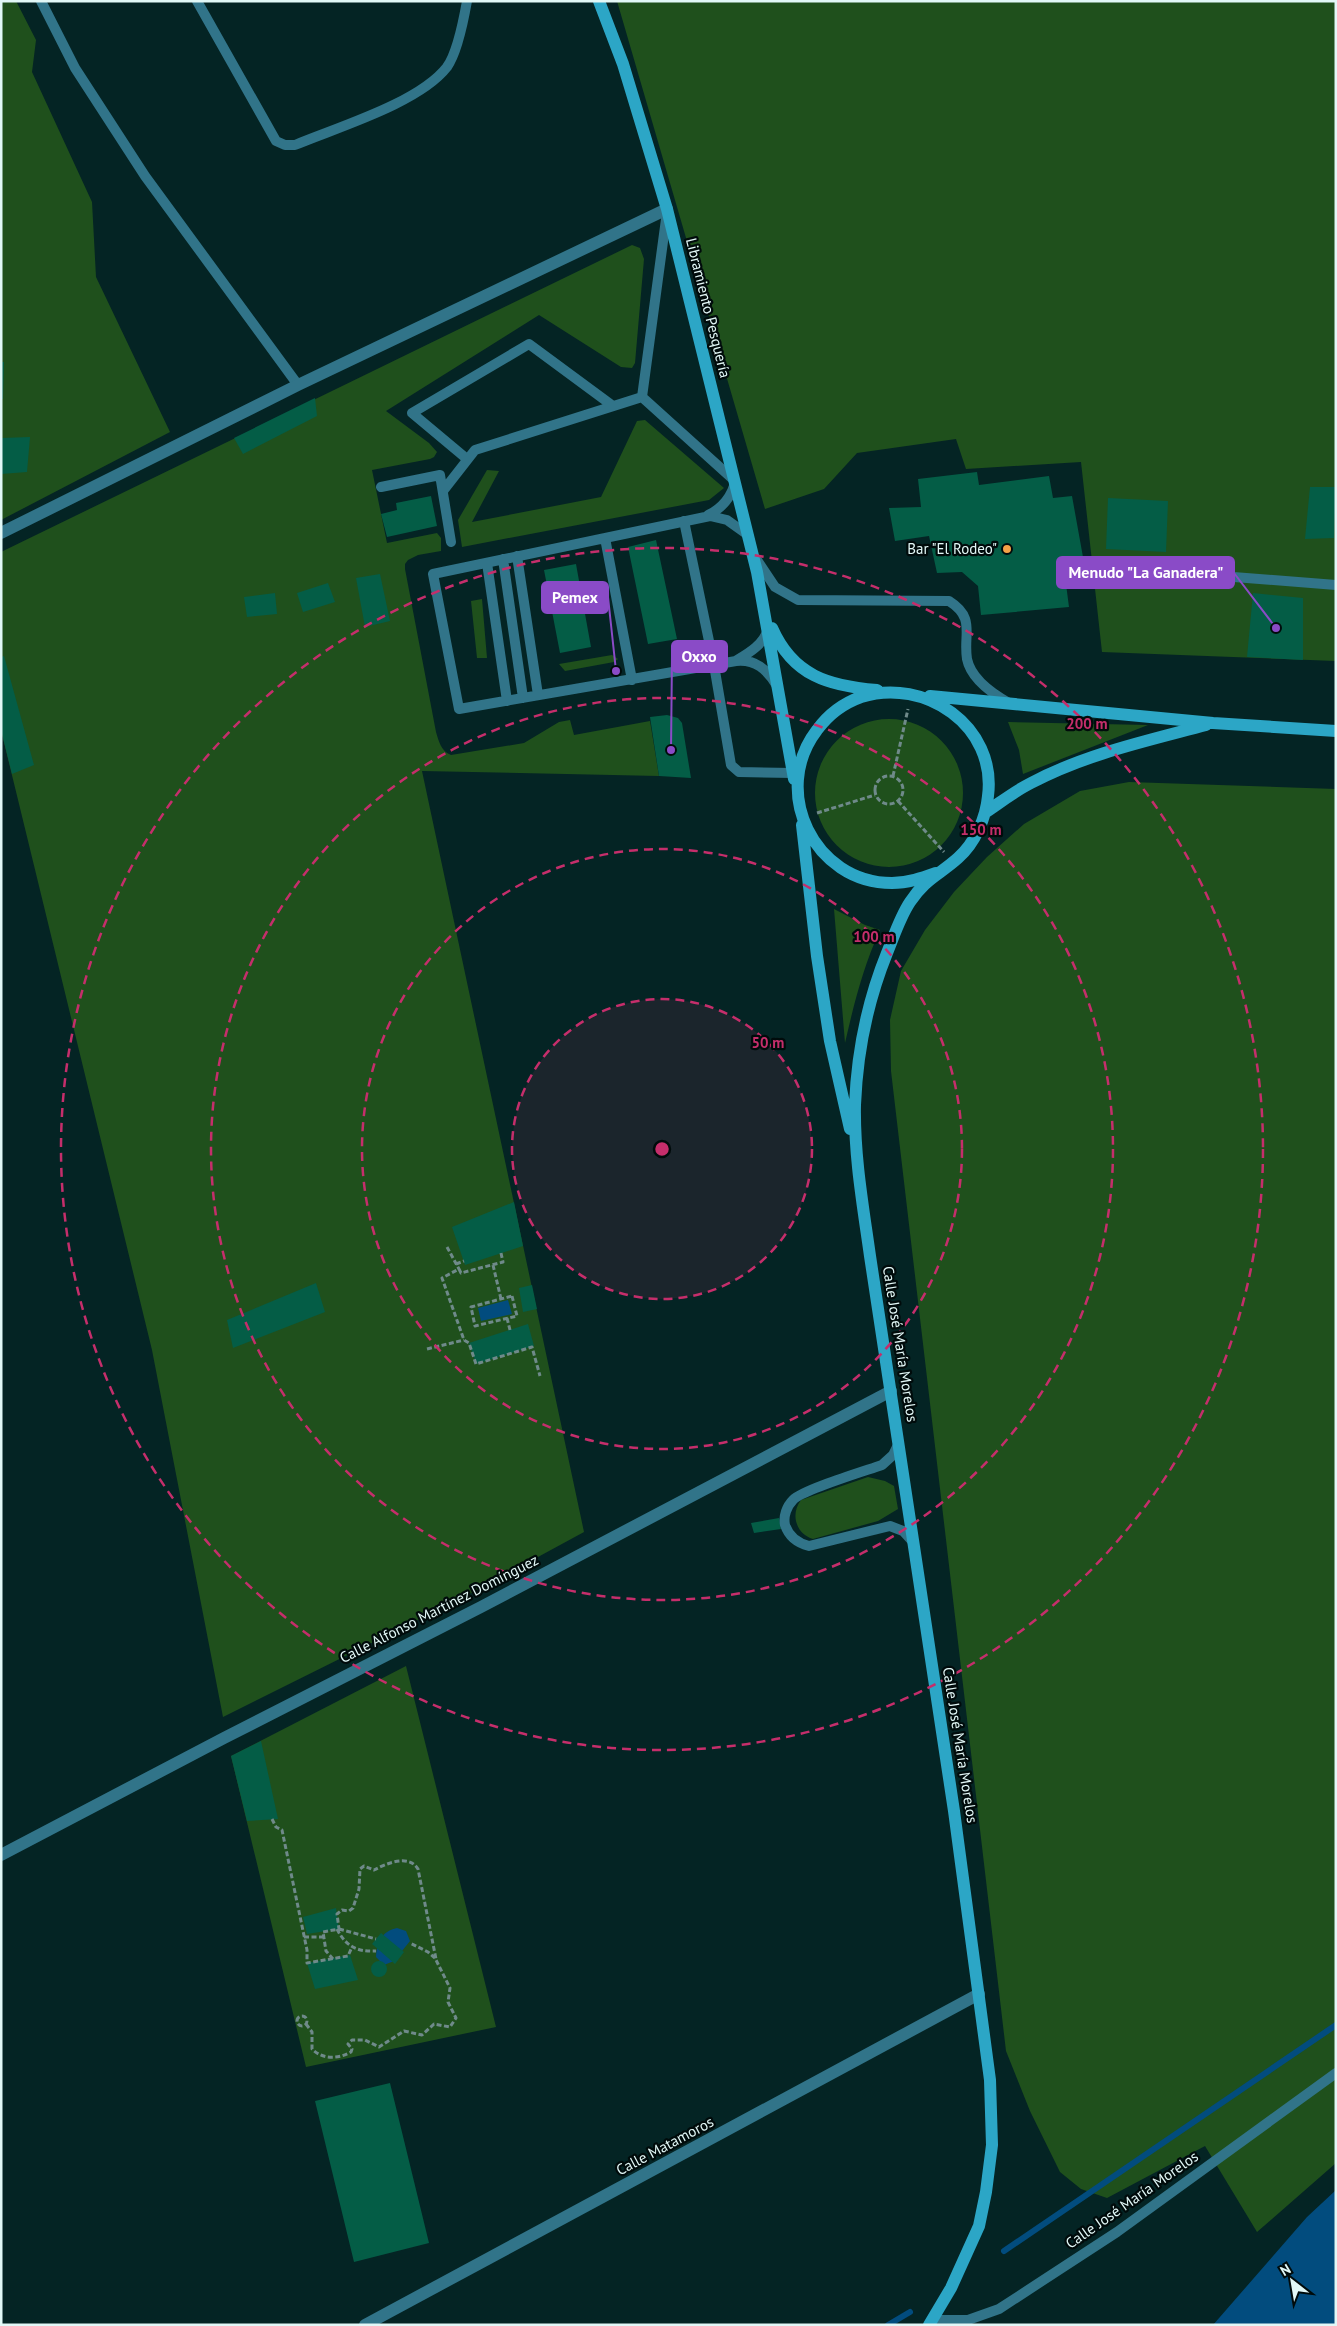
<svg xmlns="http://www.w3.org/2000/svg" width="1337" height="2326" font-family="'PT Sans',sans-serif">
	<rect width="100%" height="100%" fill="#042424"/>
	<path fill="#1f501c" d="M1,1H16L36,40L32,72L92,202L96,277L170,432L1,520Z
		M617,1H1336V661L1102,652L1081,462L966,469L956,439L857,453L824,489L765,509Z
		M632,245L640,248L644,259L635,363L632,368L621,367L539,315L386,411L429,443L437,452L434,457L430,459L372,470L387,543L437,533L441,538V551L418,555L408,560L405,564V569L436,732C439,742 441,751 451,755L524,743L559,722L570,720L574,735L650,721L659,776L422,771L584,1532L466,1596L223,1717L152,1350L1,730V552Z
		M645,420L724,488L709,500L462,547L458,520L487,470L499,471L472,522L601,497L637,421Z
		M482,599L487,658H477L471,601Z
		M612,655L618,659L614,662L565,671L559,664Z
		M815 793a74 74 0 1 1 148 0a74 74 0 1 1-148 0Z
		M1008,722L1148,725L1023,774L1019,750Z
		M1129,782L1336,789V2163L1257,2232L1205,2146L1107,2198L1081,2189L1060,2172L1030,2111L1006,2051L891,1071L890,1020L901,971L925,930L954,892L987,857L1024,824L1080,791Z
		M834,909L865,925L880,930C863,967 854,1004 845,1043Z
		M868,1477L885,1481L894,1486L898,1509L878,1521L813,1539C796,1534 790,1514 801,1500Z
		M406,1666L496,2027L306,2067L231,1756Z"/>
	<path fill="#024c7e" d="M508,1300L512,1314L481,1321L478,1308Z
		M397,1928L406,1931L410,1941L394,1961L384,1965L376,1957C377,1942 382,1931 397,1928Z
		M1336,2190V2325H1213L1307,2217Z"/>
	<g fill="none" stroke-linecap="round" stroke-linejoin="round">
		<path stroke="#024c7e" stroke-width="6" d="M1004,2251L1336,2025
			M888,2325L910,2312"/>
	</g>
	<path fill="#045d46" d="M1,362H4L3,399H1Z
		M315,398L317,416L243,454L234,438Z
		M30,437L27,472L1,474V438Z
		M977,472L979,485L1049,476L1053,498L1072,496L1083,557L1063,561L1069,607L981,615L978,586L962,572L937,573L929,536L895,541L889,508L921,507L918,479Z
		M1310,487H1336L1334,538L1305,539Z
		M431,496L437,526L387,537L381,514L397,510L396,503Z
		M1108,498L1168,501L1166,552L1106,549Z
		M656,540L677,639L648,644L628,547Z
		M576,564L591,647L560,653L544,570Z
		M380,574L390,621L365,627L356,578Z
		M328,583L335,602L303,612L297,593Z
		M275,593L277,614L247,617L244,597Z
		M1253,593L1303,598V660L1247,657Z
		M4,656L34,765L12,774L1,730V657Z
		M667,715L678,718L682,723L691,778L659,776L650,717Z
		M514,1202L523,1246L465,1265L452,1227Z
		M316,1283L325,1312L233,1348L227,1320Z
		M532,1285L537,1309L523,1312L519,1288Z
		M528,1324L534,1346L476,1364L469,1343Z
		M779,1518L781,1529L754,1533L751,1523Z
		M261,1741L278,1819L247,1821L231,1756Z
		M336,1908L339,1929L307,1934L303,1917Z
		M381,1933L404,1952L395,1964L372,1944Z
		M350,1955L358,1980L315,1989L307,1963Z
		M371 1969a8 8 0 1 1 16 0a8 8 0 1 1-16 0Z
		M390,2083L429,2243L354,2262L315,2101Z"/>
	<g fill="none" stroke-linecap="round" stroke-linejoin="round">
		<path stroke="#6f8a8a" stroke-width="3" stroke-dasharray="5 2.5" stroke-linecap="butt" d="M875 790a14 14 0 1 1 28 0a14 14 0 1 1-28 0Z
			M893,776L908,709
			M898,801L944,852
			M817,813L875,795
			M447,1247L459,1269
			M501,1253L503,1262L461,1273L459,1269L442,1278L464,1340L469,1343L476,1364L532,1347L540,1376
			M456,1264L464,1261
			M493,1265L501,1299
			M512,1296L517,1316L475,1326L471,1307Z
			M507,1318L510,1330
			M427,1349L464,1340
			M272,1819L276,1827L282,1830L307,1950V1963L348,1956L352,1947
			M337,1929C346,1947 358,1952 376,1951
			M339,1929L376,1939
			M304,1937H323
			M333,1959L326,1951L323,1932L339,1929L337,1914L342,1910L349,1911L353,1908L359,1889L360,1869L364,1866L374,1870C387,1863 409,1854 418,1869L436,1959
			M297 2021a5 5 0 1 1 10 0a5 5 0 1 1-10 0Z
			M306,2024L312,2032V2049C323,2060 338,2059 351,2052L352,2049L348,2044L352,2040H365L379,2047L404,2031L422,2035L434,2024L450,2027L456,2018L448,2002L450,1988L435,1958L428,1952L410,1943"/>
		<path stroke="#317489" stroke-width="10" d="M41,1L75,68L145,176L298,385
			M197,1L276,141L285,145H295C338,127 419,103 447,67C457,53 464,18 467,1
			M642,397L667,212
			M642,397L735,481C733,496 721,509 708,515
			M467,459L412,413L529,344L613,406
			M381,487L440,475L451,542
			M443,491L475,450L642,397
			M684,521L714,665L731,765L739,772L793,773
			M748,535L727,520L710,516L433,574L459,709L736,661C755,659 767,669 777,686
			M605,538L632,680
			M517,556L538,695
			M503,559L523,698
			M757,560L775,587L798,600L949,601C976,618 963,634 967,659C971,679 993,694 1009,703
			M487,563L507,701
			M1106,567L1336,585
			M737,660C749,653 764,644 768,629
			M899,1443L893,1455L882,1465C865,1471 802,1490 793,1500C787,1506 783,1516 785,1525C789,1537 797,1543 809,1546L890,1526L903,1531L913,1542
			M933,2320H968L999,2309L1117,2232L1336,2073"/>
		<path stroke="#317489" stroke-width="12" d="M1,533L298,385L667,209
			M1,1855L224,1738L481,1607L891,1391
			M365,2325L979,1994"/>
		<path stroke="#2ca6c6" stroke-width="12" d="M599,1L623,64L667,209L757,572L794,779
			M772,628C793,676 829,686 877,690
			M930,696L1213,723L1336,731
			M986,812C1001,802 1015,791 1031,783C1086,754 1146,741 1206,725
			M802,825L817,956L830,1041L850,1129
			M929,2325L951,2288L979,2226L986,2192L992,2145L990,2080L954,1811L870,1256C863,1206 854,1155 855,1105C857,1054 868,1000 887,953C894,936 900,917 910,902C925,879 939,875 958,858C975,843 986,818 988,796C997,726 925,677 861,697C844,703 828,715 817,730C770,791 814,883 892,883C908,883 922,878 936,873"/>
	</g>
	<circle cx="662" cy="1149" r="150" fill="#c52e6b" fill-opacity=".12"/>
	<g fill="none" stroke="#c52e6b" stroke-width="2.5" stroke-dasharray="9 6">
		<circle cx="662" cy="1149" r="150"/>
		<circle cx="662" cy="1149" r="300"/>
		<circle cx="662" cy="1149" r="451"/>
		<circle cx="662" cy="1149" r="601"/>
	</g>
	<circle fill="#f6a247" stroke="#000b0b" stroke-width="2" cx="1007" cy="549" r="5"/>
	<g text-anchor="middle" stroke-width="4.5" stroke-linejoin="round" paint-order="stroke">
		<g font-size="15" fill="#e2f8f7" stroke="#000b0b">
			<text transform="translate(708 308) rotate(76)" y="5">Libramiento Pesquería</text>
			<text transform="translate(900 1344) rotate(81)" y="5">Calle José María Morelos</text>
			<text transform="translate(439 1609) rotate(-27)" y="5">Calle Alfonso Martínez Domínguez</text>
			<text transform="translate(960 1745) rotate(81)" y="5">Calle José María Morelos</text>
			<text transform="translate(665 2146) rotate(-28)" y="5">Calle Matamoros</text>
			<text transform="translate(1132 2200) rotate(-35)" y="5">Calle José María Morelos</text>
		</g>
		<g font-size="15" fill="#e2f8f7" stroke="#000b0b" text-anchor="end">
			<text x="997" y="554">Bar "El Rodeo"</text>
		</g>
	</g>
	<circle cx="662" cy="1149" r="8" fill="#c52e6b" stroke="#000b0b" stroke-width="2.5"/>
	<g font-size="15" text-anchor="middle" font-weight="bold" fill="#c52e6b" stroke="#000b0b" stroke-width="4.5" stroke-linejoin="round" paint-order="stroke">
		<text x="1087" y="729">200 m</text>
		<text x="981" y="835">150 m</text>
		<text x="874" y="942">100 m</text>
		<text x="768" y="1048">50 m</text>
	</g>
	<path fill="none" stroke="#8a4bc7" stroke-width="2" d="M1276 628L1234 573M616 671L608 597M671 750L672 656"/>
	<g fill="#8a4bc7" stroke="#000b0b" stroke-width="2">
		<circle cx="1276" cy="628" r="5"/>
		<circle cx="616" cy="671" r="5"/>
		<circle cx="671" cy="750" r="5"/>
	</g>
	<g fill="#8a4bc7" stroke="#8a4bc7" stroke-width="2">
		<rect x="1057" y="557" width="177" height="31" rx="5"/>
		<rect x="542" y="582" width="66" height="31" rx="5"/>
		<rect x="672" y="641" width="55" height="31" rx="5"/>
	</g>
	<g font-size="16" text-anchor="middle" font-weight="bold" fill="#fff">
		<text x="1146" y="578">Menudo "La Ganadera"</text>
		<text x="575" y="603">Pemex</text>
		<text x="699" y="662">Oxxo</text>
	</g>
	<rect width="1337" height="2326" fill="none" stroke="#e2f8f7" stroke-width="5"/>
	<g transform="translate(1292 2281) rotate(329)" stroke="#000b0b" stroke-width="4" paint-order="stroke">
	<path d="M0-4L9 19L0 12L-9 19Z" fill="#e2f8f7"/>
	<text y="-8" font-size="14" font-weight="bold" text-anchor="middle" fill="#e2f8f7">N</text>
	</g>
</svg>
